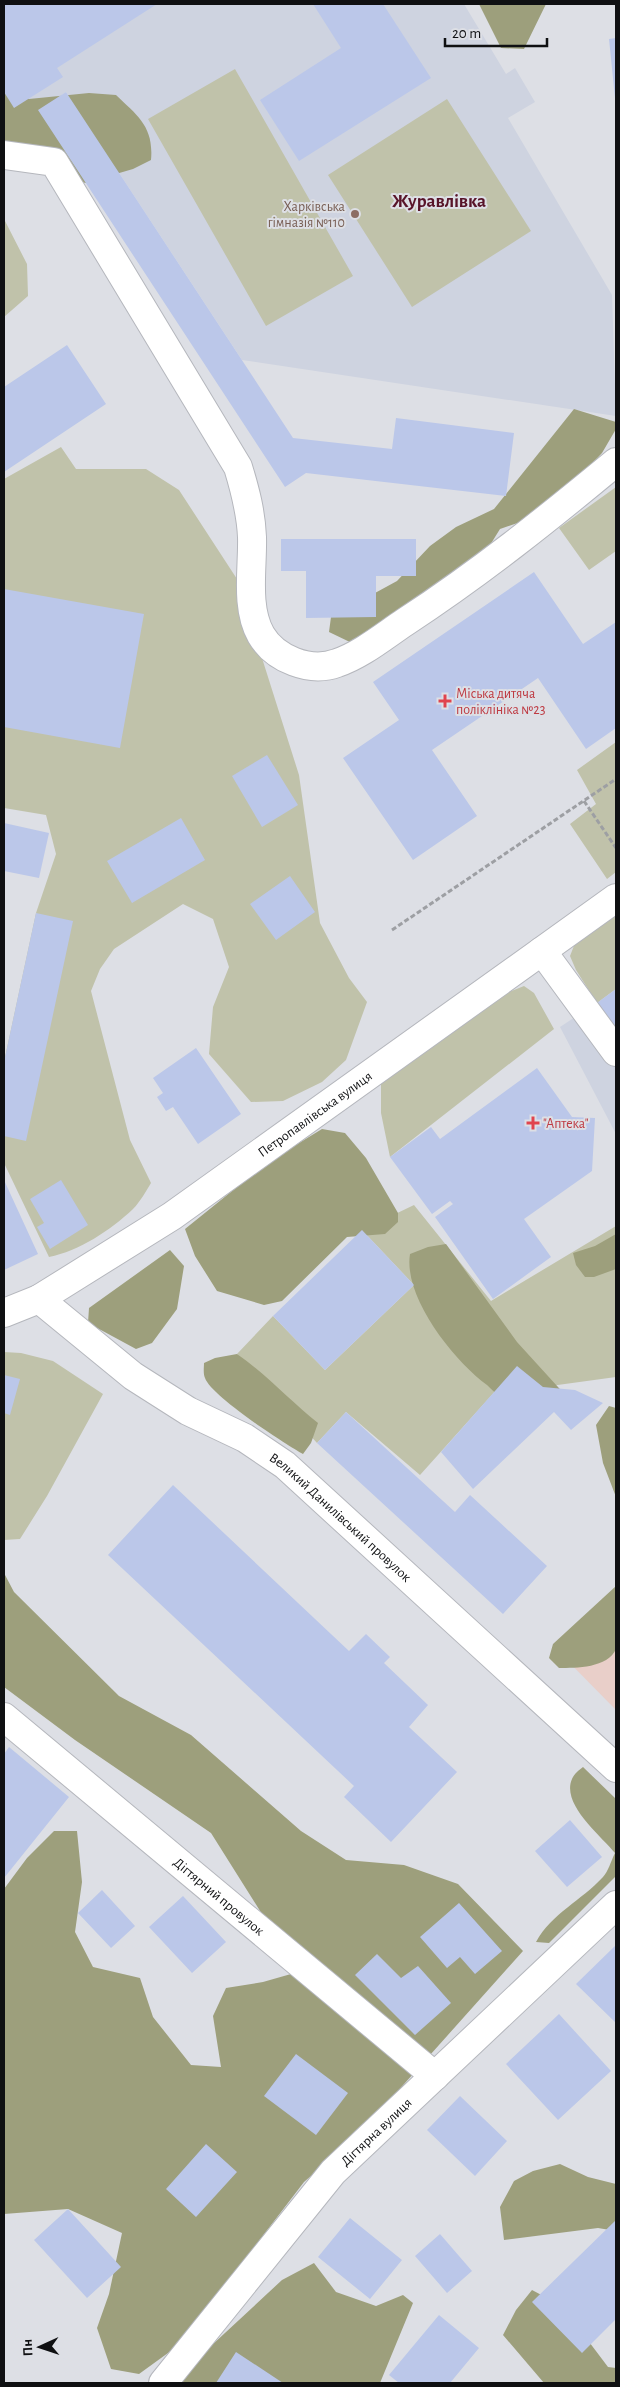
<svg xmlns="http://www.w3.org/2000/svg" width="620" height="2387" font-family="'Alegreya Sans',sans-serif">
	<rect width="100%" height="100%" fill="#dddfe5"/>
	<path fill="#e9cfc9" d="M616,1594V1710L557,1650Z"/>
	<path fill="#ced3e0" d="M4,4H464L506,74L515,68L535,102L508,118L612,295L616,416L242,360L66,92L7,132L4,127Z
		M616,990V1134L560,1027Z"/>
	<path fill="#c0c2aa" d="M235,69L353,276L266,326L148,119Z
		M447,99L531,231L412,307L328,175Z
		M4,219L27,264L28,296L4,317Z
		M61,447L76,469H146L179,490L237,579L299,775L320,923L349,978L367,1002L346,1060L322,1082L283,1101L251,1102L209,1054L213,1007L229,967L213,919L183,904L114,949L100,969L91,991L130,1140L151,1183C146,1191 140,1202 133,1209C111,1230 79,1251 49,1257L4,1163V1062L36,913L56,854L46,815L4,808V479Z
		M616,487V551L589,570L559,528Z
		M616,742V872L607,879L570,824L596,804L577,770Z
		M616,910V989L597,1003L576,970L570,956L577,938Z
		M524,986L534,993L554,1029L390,1157L381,1113V1082L509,992Z
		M414,1205L491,1301L616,1226V1377L543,1387L517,1367L420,1475L346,1412L317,1443L237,1354L273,1316L325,1370L414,1285L362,1230Z
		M4,1352L21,1353L53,1361L103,1394L47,1496L20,1539L4,1540Z"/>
	<path fill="#9d9f7c" d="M479,4H546L524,49L501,48Z
		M4,87L29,99L89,93L116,95C138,116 154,127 151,160L133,169L85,183L55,165L4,147Z
		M574,409L616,422V429L602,453L564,493L532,518L500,529L482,558L354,644L329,632L331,617L397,581L430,546L456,527L494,509Z
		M322,1129L345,1133L366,1158L398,1213V1222L385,1234L347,1237L282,1301L264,1305L217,1291L195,1256L185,1229L268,1162Z
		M616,1234V1269L594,1277H585L576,1265L573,1253L595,1246Z
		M446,1244L517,1342L568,1398C551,1398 518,1401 502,1397C497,1395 491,1389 487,1385C454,1361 403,1297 410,1254L428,1247Z
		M170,1250L184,1266L177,1309L152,1343L136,1349L88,1323L89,1308Z
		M237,1354C266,1374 290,1401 318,1423L311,1443L303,1454C285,1444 211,1396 205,1378C203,1374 204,1367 204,1363L215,1358Z
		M609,1406L616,1408V1497L603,1463L596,1425Z
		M4,1573L14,1592L119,1696L191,1735L301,1831L346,1860L404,1865L458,1884L523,1951L363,2130L304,2182L179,2345L139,2374L111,2369L97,2328L109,2294L122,2233L68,2209L4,2214V1889L27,1858L54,1831H77L82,1882L75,1932L93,1967L140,1978L153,2017L191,2065L221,2067L213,2016L226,1988L263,1982L291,1974L267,1922L211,1833L75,1740L4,1687Z
		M616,1586C616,1598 620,1640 616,1649C608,1668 576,1668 559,1668L549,1658L553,1644Z
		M583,1767L616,1799V1876L549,1943L536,1942C552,1913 581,1901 603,1877C608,1872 611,1861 615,1853C600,1835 561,1804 572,1779C574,1774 579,1770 583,1767Z
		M560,2164L588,2177L616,2184V2231L598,2228L504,2240L500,2207L514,2181L533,2171Z
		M314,2263L336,2292L376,2306L403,2295L413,2303L380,2383H171L282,2280Z
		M532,2290L562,2306L608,2367L616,2368V2383H544L503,2335L516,2310Z"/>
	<path fill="#bbc7e9" d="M4,4H157L57,68L63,77L14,108L4,92Z
		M313,4H383L431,78L299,161L260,100L341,48Z
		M616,38V98H615L609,39Z
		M66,92L293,438L392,449L396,418L514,433L506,496L306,473L285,487L38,110Z
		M67,345L106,404L4,472V387Z
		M281,539H416V576H376V617L306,618V571H281Z
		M534,572L583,644L616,622V728L586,749L538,678L432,750L477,816L413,860L343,758L399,720L373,682Z
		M4,589L144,614L120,748L4,727Z
		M267,755L298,805L262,827L232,776Z
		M181,818L205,860L132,903L107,861Z
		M4,823L49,833L39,878L4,871Z
		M290,876L315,912L276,940L250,904Z
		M36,913L73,921L26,1141L4,1136V1062Z
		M616,989V1031L597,1003Z
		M196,1048L241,1114L198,1144L173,1107L166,1111L157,1097L163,1093L153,1078Z
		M537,1068L572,1117L595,1118L592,1171L524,1219L551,1257L493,1299L435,1217L453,1204L450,1201L432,1214L390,1157L431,1127L440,1139Z
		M4,1180L38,1254L4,1270Z
		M61,1180L88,1225L50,1249L37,1227L44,1223L30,1199Z
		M362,1230L414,1285L325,1370L273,1316Z
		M517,1366L543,1387L575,1390L603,1403L571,1430L554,1412L473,1489L441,1452Z
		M4,1375L20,1379L10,1415L4,1413Z
		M346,1412L455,1512L470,1495L547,1566L503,1614L317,1443Z
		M173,1485L349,1651L366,1634L390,1657L384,1663L428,1705L409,1727L457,1772L391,1842L344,1797L354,1786L108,1555Z
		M9,1747L69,1797L4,1878V1754Z
		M570,1820L602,1857L567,1887L535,1851Z
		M102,1890L135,1926L111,1948L78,1913Z
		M183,1896L226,1942L192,1973L149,1927Z
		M459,1903L502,1951L475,1974L460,1957L447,1968L420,1937Z
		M616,1945V2023L576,1984Z
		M377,1954L401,1978L418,1966L451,2003L415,2035L355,1975Z
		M559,2014L611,2071L558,2120L506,2064Z
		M296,2054L348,2093L316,2135L264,2096Z
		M460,2096L507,2141L475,2176L427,2130Z
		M206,2144L237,2172L196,2217L166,2189Z
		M68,2209L121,2267L87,2298L34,2240Z
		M350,2218L402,2260L370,2299L318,2257Z
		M616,2220V2319L582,2353L532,2302Z
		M440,2234L472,2271L447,2293L415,2256Z
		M439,2315L479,2348L450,2383H399L389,2375Z
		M236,2352L283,2383H216Z"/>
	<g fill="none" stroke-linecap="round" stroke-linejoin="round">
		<g stroke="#b5b7bd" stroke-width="30">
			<g id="minor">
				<path d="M4,155L54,162L238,467C245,490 251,512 252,537C253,567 245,607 261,635C275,659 310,673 337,663C361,655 384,636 405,622C481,572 546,520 616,462"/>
				<path d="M542,951L616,1052"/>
				<path id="s1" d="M39,1299L133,1376L188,1411L245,1438L285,1465L616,1768"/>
				<path id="s2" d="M4,1313L39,1299L172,1216L616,898"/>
				<path id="s3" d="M4,1717L435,2076"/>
				<path id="s4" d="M163,2383L333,2172L616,1905"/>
			</g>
		</g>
		<path stroke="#9d9fa3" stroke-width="3" stroke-dasharray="5 2.5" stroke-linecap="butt" d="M584,801L616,848
			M392,930L616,779"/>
		<use href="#minor" stroke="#fff" stroke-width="28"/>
	</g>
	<circle fill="#8d6e63" stroke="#dddfe5" stroke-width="2" cx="355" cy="214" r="5"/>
	<g fill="#e0444e" stroke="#dddfe5" stroke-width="2">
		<path d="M442.5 693.5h5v5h5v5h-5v5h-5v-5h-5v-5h5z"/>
		<path d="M530.5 1115.5h5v5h5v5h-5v5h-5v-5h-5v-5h5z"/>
	</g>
	<g text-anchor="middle" stroke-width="4" stroke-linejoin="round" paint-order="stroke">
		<g font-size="14" fill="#785e54" stroke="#dddfe5" text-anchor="end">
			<text x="345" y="211">Харківська<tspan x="345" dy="16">гімназія №110</tspan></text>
		</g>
		<g font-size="14" fill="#be3a42" stroke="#dddfe5" text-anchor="start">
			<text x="456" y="698">Міська дитяча<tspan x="456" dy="16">поліклініка №23</tspan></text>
			<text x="543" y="1128">"Аптека"</text>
		</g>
		<g font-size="14" fill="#0f1012" stroke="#dddfe5">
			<text dy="5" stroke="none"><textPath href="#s2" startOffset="370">Петропавлівська вулиця</textPath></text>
			<text dy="5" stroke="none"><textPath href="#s1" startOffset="374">Великий Данилівський провулок</textPath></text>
			<text dy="5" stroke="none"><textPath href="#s3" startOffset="280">Дігтярний провулок</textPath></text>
			<text dy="5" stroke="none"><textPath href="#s4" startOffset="330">Дігтярна вулиця</textPath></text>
		</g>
		<g font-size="19" font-weight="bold" fill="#581429" stroke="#dddfe5">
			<text x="439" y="207">Журавлівка</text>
		</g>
	</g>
	<rect width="620" height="2387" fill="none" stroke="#0f1012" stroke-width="10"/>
	<g transform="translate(40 2347) rotate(267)" stroke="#dddfe5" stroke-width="4" paint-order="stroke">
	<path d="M0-4L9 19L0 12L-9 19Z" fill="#0f1012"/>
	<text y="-8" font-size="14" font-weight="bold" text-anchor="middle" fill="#0f1012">Пн</text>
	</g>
	<path d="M445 38v8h102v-8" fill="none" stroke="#0f1012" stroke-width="2.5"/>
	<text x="452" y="38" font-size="15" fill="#0f1012" stroke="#dddfe5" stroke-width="4" paint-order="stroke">20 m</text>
</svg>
